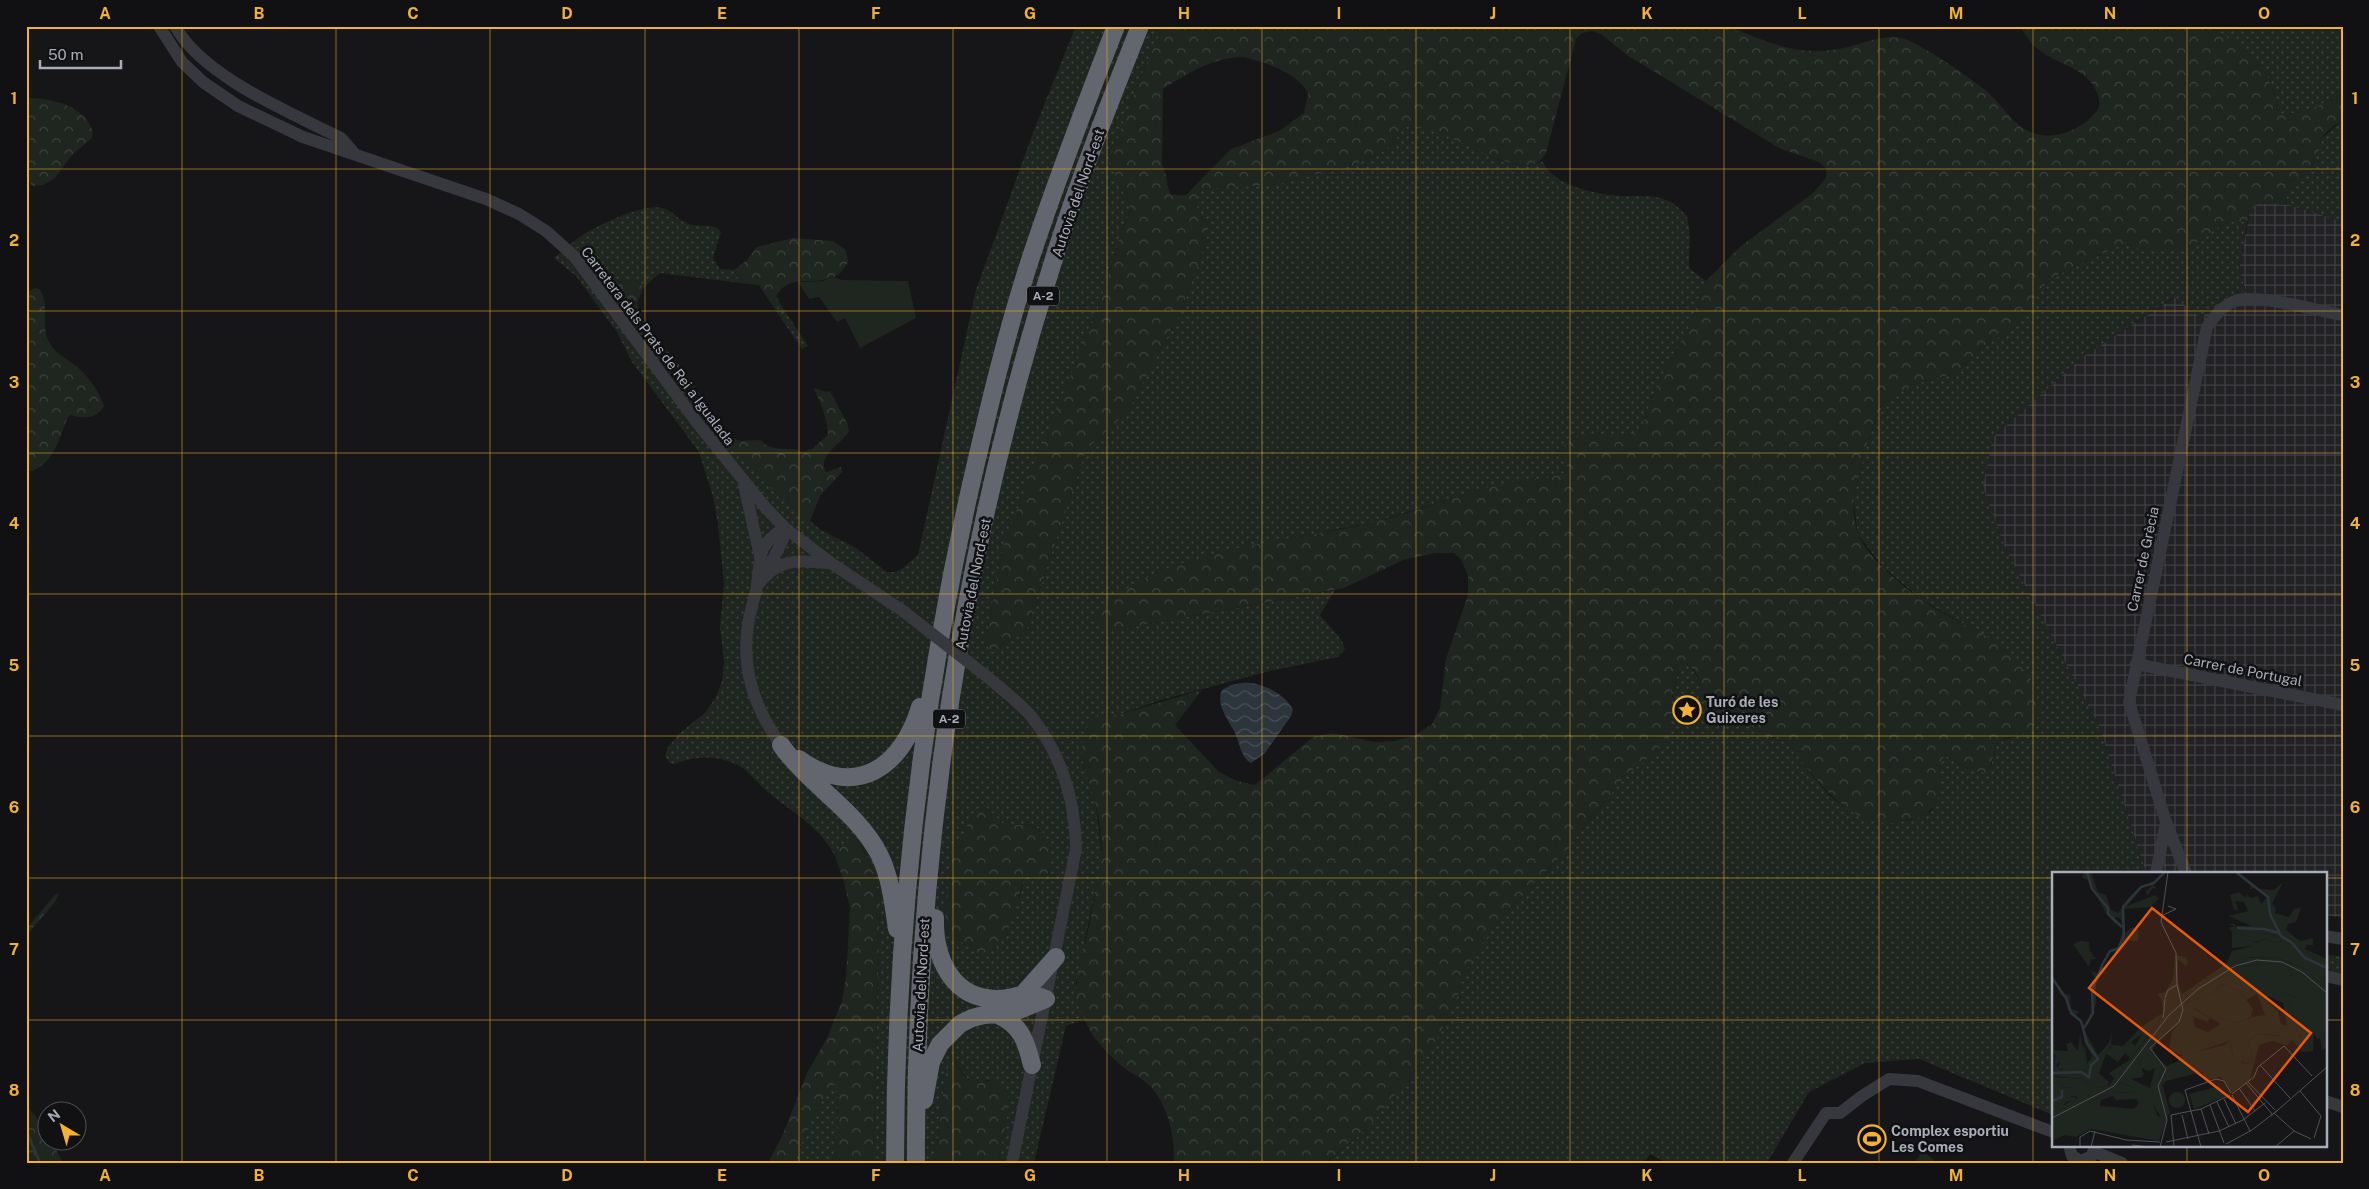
<svg xmlns="http://www.w3.org/2000/svg" width="2369" height="1189" font-family="'Public Sans',sans-serif">
	<defs>
		<pattern id="industrial-grid" width="8" height="8" patternUnits="userSpaceOnUse" patternTransform="scale(1.25)"><rect width="8" height="8" fill="#222225"/><path d="M0 4h8M4 0v8" fill="none" stroke="#3f3f43"/></pattern>
		<pattern id="grass-dots" width="8" height="8" patternUnits="userSpaceOnUse" patternTransform="scale(1.25)"><rect width="8" height="8" fill="#1e261f"/><path d="M2 2h.1M6 6h.1" fill="none" stroke="#3c433d" stroke-width="1.8" stroke-linecap="round"/></pattern>
		<pattern id="forest-crowns" width="20" height="18" patternUnits="userSpaceOnUse" patternTransform="scale(1.25)"><rect width="20" height="18" fill="#1e261f"/><path d="M2 6a3 3 0 1 1 6 0M12 15a3 3 0 1 1 6 0" fill="none" stroke="#3c433d"/></pattern>
		<pattern id="water-waves" width="16" height="10" patternUnits="userSpaceOnUse" patternTransform="scale(1.25)"><rect width="16" height="10" fill="#2c353c"/><path d="M0 5q4-4 8 0t8 0" fill="none" stroke="#485056"/></pattern>
	</defs>
	<rect width="100%" height="100%" fill="#161618"/>
	<path fill="url(#industrial-grid)" d="M2258,203L2294,205L2343,222V918L2325,915V873H2146L2099,726L2005,548L1982,487L1993,437L2084,356L2175,297L2201,318L2222,299L2246,291L2239,269L2250,211Z"/>
	<path fill="url(#grass-dots)" fill-rule="evenodd" d="M1076,26H1163L1139,81L1109,162L1131,208L1121,234L1097,312L1003,547L987,633L986,642L990,651C1002,652 1003,647 1011,640C1015,636 1022,634 1026,631L1085,453L1090,446L1119,420L1131,405L1178,317L1207,242L1206,233L1209,227C1201,217 1196,211 1196,198L1201,191L1211,188L1273,185L1353,165L1379,154L1393,144L1403,128C1443,115 1505,184 1542,161C1553,186 1596,194 1620,196C1636,197 1651,194 1666,200C1675,203 1681,210 1687,216L1690,234L1689,268L1706,281L1688,329L1657,384L1641,429L1633,435L1614,437L1584,435L1574,439L1559,449L1561,458L1567,465L1564,473L1545,479L1496,485L1375,522L1225,551L1195,560L1105,632L1335,590L1320,615L1341,639L1345,649L1338,657L1274,670L1161,700L1117,715L1098,714L1083,764L1095,800L1102,855V874L1095,891L1076,983L1084,1019L1066,1026L1034,1163H998L1009,1107L1008,1095L989,1080C963,1089 967,1070 951,1060L944,1083L935,1163H873L880,902L870,862L861,845L836,852L835,856C820,827 793,813 769,793C759,786 751,773 741,767C721,755 696,755 675,764L670,763L665,756L668,747L681,732L705,713L716,697L722,681L724,662L720,627L724,585L718,524L713,497L699,452L632,362L617,332L576,276L554,258C564,250 574,241 584,234C601,224 644,203 663,208C673,211 679,221 689,224C700,228 714,222 721,232L713,258L720,269L734,270L741,283L660,273L644,287L635,280L621,281L612,289L613,298L720,437L776,493L821,530L856,548L887,572H896L903,568L918,555L976,290L1034,130ZM1000,821L1005,825C1013,826 1022,824 1029,825C1051,829 1054,860 1048,875L1033,880L1030,876L1024,877L1020,896L1001,940L965,945L944,926C949,890 958,856 968,822Z
		M2207,26H2343V94C2324,102 2299,118 2279,113C2271,64 2247,49 2207,26Z
		M2343,120V222L2286,204L2287,194L2292,183L2314,163L2322,138Z
		M2228,222H2247L2239,269L2246,291L2222,299L2201,318L2174,297L2084,356L1993,437L1983,487L2005,548L2099,726L2146,873H2053V1115L1919,1059L1865,1063L1809,1092L1767,1163H1667L1650,1154L1643,1163H1326L1369,1127L1391,1097L1418,1068L1447,1022L1467,968L1476,951L1510,908L1561,856L1627,774L1657,752L1663,744L1676,679L1684,663C1696,669 1695,677 1703,687C1712,697 1721,706 1730,716C1747,713 1760,728 1773,738L1782,736C1797,754 1823,794 1842,805C1848,808 1899,822 1905,821C1911,820 1924,816 1930,812C1946,797 1933,771 1945,755L1968,769L1986,773C1996,761 1992,753 1999,741L2017,736L2032,727L2035,690L2031,680L2019,664L2011,655L1979,632L1923,601L1883,567L1858,535L1854,505V496L1868,440L1882,406L1889,399L1911,385L1956,373L1982,347L2014,328L2025,315L2040,289L2055,276L2123,244L2132,245L2140,249L2213,230Z
		M779,302L808,346L802,349L776,311Z
		M2325,954L2343,957V975L2325,971Z
		M837,1083L838,1127L835,1163H795C800,1146 822,1090 837,1083Z"/>
	<path fill="url(#forest-crowns)" fill-rule="evenodd" d="M1163,26H1727C1756,37 1783,51 1814,51C1827,51 1843,49 1855,45C1875,39 1894,32 1914,43C1935,54 1965,74 1984,89C1998,100 2009,119 2024,129C2048,143 2079,133 2096,112C2100,107 2100,101 2098,95C2088,67 2059,66 2039,50C2031,44 2025,35 2020,26H2207C2249,51 2269,61 2279,113C2299,118 2324,102 2343,94V120C2336,124 2326,131 2322,138C2318,146 2320,156 2313,163C2300,179 2289,180 2286,203L2294,205L2258,203L2250,211L2247,222H2228L2220,226L2187,249H2140L2132,245L2123,244L2055,276L2040,289L2025,315L2014,328L1982,347L1956,373L1911,385L1889,399L1882,406L1868,440L1854,496C1853,508 1854,523 1858,534C1865,556 1914,597 1934,608C1970,629 2024,647 2036,693C2038,702 2040,712 2037,720C2028,738 2007,734 1999,742C1993,748 1995,761 1986,773L1968,769L1945,755C1933,771 1947,798 1929,812C1923,817 1914,818 1908,820C1851,838 1812,773 1782,736C1769,738 1760,738 1752,726C1750,723 1748,718 1745,717C1735,711 1721,720 1711,712C1695,698 1708,674 1684,663L1676,679L1672,697L1670,727L1663,744L1657,752L1627,774L1561,856L1510,908L1476,951L1460,986L1455,1006L1429,1053L1369,1127L1325,1163H1174C1175,1137 1168,1104 1149,1085C1143,1079 1134,1075 1127,1070C1110,1057 1092,1039 1084,1018C1069,982 1081,960 1089,926C1092,915 1092,903 1095,892C1098,879 1103,869 1102,855C1102,838 1099,816 1094,799C1088,777 1075,752 1086,729C1089,724 1094,719 1098,714L1117,715L1202,690L1175,725L1219,772L1237,781L1255,785L1313,737L1333,733L1374,742L1395,741L1416,735L1432,724L1440,708L1446,659L1468,595V576L1461,559L1454,553H1435L1403,560L1344,588L1105,632L1093,619C1150,547 1290,543 1374,522C1406,514 1437,503 1469,493C1480,490 1493,485 1505,483C1525,480 1545,480 1564,473L1567,465L1561,458L1559,449L1574,439L1584,435L1623,436L1633,435L1641,429L1657,384L1688,329L1706,281L1741,246L1813,193L1826,178V168L1819,162L1781,149L1627,55L1601,34L1592,31L1582,33L1576,39L1546,153C1526,195 1439,116 1403,128L1393,144L1379,154L1353,165L1273,185L1211,188L1201,191L1196,198C1196,211 1201,217 1209,227L1206,233L1207,242L1178,317L1131,405L1119,420L1090,446L1085,453L1026,631C1022,634 1015,636 1011,640C1003,648 1002,652 990,651L986,642L987,633L1003,547L1038,454L1097,312L1121,234L1131,209L1109,162L1139,81ZM1244,57C1265,62 1298,73 1308,93L1304,113L1279,131L1231,149L1186,195H1171C1165,184 1168,175 1162,165L1163,89C1189,73 1213,57 1244,57Z
		M26,98C51,98 85,105 93,132L92,138L72,155L55,178L43,185L32,186L26,176Z
		M793,238L833,241L846,250L848,262C830,297 794,266 776,296L779,302L776,311L759,285L741,283L734,270L746,261L757,247Z
		M631,280H635L644,287L637,303L644,323L680,366L729,435L739,441L761,440C772,454 789,445 804,452L813,448L828,435C827,417 821,403 813,388L826,392L830,391L847,423L849,431C843,443 816,456 826,472L841,467L842,472L820,496L810,521L776,493L731,449L617,305L613,298L612,289L622,281Z
		M35,288L39,289C51,303 40,325 49,342C54,352 64,357 72,363C87,374 98,389 104,406C97,419 83,419 71,415L68,417C59,437 56,461 32,471L26,470V293Z
		M980,807H986L1005,825C1015,826 1027,823 1036,828C1056,839 1057,872 1038,884L1030,876L1024,877C1015,907 1014,940 981,954L970,949L944,926L953,843L962,839L971,815Z
		M857,840L870,862L880,902L873,1163H835L838,1119L837,1083C823,1090 800,1147 795,1163H768L783,1134L807,1073L827,1038L842,1001L846,977L850,908L844,882L835,856L841,845Z
		M59,893L55,902L26,936V929L55,895Z
		M951,1060C961,1066 962,1080 974,1082C982,1083 988,1080 995,1081L1008,1095L1009,1107L998,1163H935L945,1076Z
		M26,1105L46,1129L48,1142H52L63,1163H26Z"/>
	<path fill="#1e261f" d="M834,277L842,280L908,281L916,318L860,348L845,318L837,322L819,297L809,299L798,282L823,281Z
		M1922,1151L1938,1163H1915Z"/>
	<path fill="url(#water-waves)" d="M1242,683C1259,681 1285,693 1293,710L1291,716L1265,753L1251,763C1241,758 1240,744 1236,735C1230,721 1215,706 1222,690L1231,685Z"/>
	<g fill="none" stroke-linecap="round" stroke-linejoin="round">
		<path stroke="#2c353c" stroke-width="3" d="M26,1130L40,1163"/>
		<path stroke="#37383d" stroke-width="12" d="M159,26L182,62L203,82L238,106L303,137L486,199L519,214L546,231L574,256L698,424L765,507L785,528L831,563L903,611
			M175,26C202,76 291,113 341,138L354,153
			M744,485L760,556
			M767,572L783,539L785,528
			M757,586C777,558 797,560 829,563
			M2136,664L2343,705
			M985,675C1000,688 1018,701 1031,716C1062,755 1075,801 1076,849L1012,1163
			M781,745C754,708 740,665 749,619C751,608 755,597 757,586C761,557 756,545 785,528
			M2166,822L2186,873
			M2156,873L2166,822L2129,702L2207,327C2215,316 2222,306 2235,301C2258,293 2317,311 2343,315
			M2325,936L2343,939
			M2325,976L2343,980
			M2325,1101L2343,1107
			M2069,1145L2072,1156L2081,1161L2092,1156L2095,1145
			M2095,1152L2122,1163
			M1793,1163L1826,1113H1840L1862,1096L1889,1079L1918,1081L2053,1132"/>
		<path stroke="#63666e" stroke-width="18" d="M781,745C809,785 857,811 879,854C891,878 893,903 897,929
			M799,759C856,800 902,767 920,707
			M935,918C934,958 952,999 997,999C1019,999 1021,989 1046,999
			M1024,993L1056,957
			M998,1015C1021,1025 1026,1041 1032,1065
			M924,1100L931,1062L940,1044L960,1024L972,1018L984,1015L1012,1013L1046,999
			M895,1163C895,936 920,711 970,489C988,411 1006,333 1031,257C1057,179 1086,103 1116,26
			M916,1163C914,853 963,541 1058,246C1082,172 1111,99 1140,26"/>
		<path stroke="#37383d" stroke-width="12" d="M903,611L985,675"/>
	</g>
	<path fill="none" stroke="#f2b134" stroke-width="1" stroke-opacity="0.55" d="M182,26V1163M336,26V1163M490,26V1163M645,26V1163M799,26V1163M953,26V1163M1107,26V1163M1262,26V1163M1416,26V1163M1570,26V1163M1724,26V1163M1879,26V1163M2033,26V1163M2187,26V873M26,169H2343M26,311H2343M26,453H2343M26,594H2343M26,736H2343M26,878H2053M2325,878H2343M26,1020H2053M2325,1020H2343M2187,1145V1163"/>
	<defs>
		<g id="sight-ring" transform="scale(1.4375)"><circle r="9.5" fill="#111113" stroke="#f2b134" stroke-width="1.5"/><path d="M0-6L1.8-2.2L6-1.7L2.9 1.2L3.7 5.4L0 3.3L-3.7 5.4L-2.9 1.2L-6-1.7L-1.8-2.2Z" fill="#f2b134"/></g>
		<g id="stadium-ring" transform="scale(1.4375)"><circle r="9.5" fill="#111113" stroke="#f2b134" stroke-width="1.5"/><path d="M0-5a6.5 5 0 1 0 0 10a6.5 5 0 1 0 0-10ZM-3.5-1.8h7v3.6h-7Z" fill="#f2b134"/></g>
	</defs>
	<g fill-rule="evenodd">
		<use href="#sight-ring" x="1687" y="710"/>
		<use href="#stadium-ring" x="1872" y="1139"/>
	</g>
	<g text-anchor="middle" stroke-width="5" stroke-linejoin="round" paint-order="stroke">
		<g fill="#111113" stroke="#7b7e86" stroke-width="1">
			<rect x="1027" y="286.5" width="32" height="19" rx="4"/>
			<rect x="933" y="709.5" width="32" height="19" rx="4"/>
		</g>
		<g font-size="12" font-weight="bold" fill="#a8adb8">
			<text x="1043" y="300">A-2</text>
			<text x="949" y="723">A-2</text>
		</g>
		<g font-size="14" fill="#a8adb8" stroke="#111113">
			<text transform="translate(1078 193) rotate(-71)" y="5">Autovia del Nord-est</text>
			<text transform="translate(658 346) rotate(53)" y="5">Carretera dels Prats de Rei a Igualada</text>
			<text transform="translate(2143 559) rotate(-78)" y="5">Carrer de Grècia</text>
			<text transform="translate(973 584) rotate(-79)" y="5">Autovia del Nord-est</text>
			<text transform="translate(2243 670) rotate(11)" y="5">Carrer de Portugal</text>
			<text transform="translate(921 985) rotate(-87)" y="5">Autovia del Nord-est</text>
		</g>
		<g font-size="14" font-weight="bold" fill="#a8adb8" stroke="#111113" text-anchor="start">
			<text x="1706" y="707">Turó de les<tspan x="1706" dy="16">Guixeres</tspan></text>
			<text x="1891" y="1136">Complex esportiu<tspan x="1891" dy="16">Les Comes</tspan></text>
		</g>
	</g>
	<g transform="translate(2052 872)">
		<rect width="275" height="275" fill="#161618"/>
		<path d="M176,52H183L184,57L207,68L213,61L227,65L230,70L223,71L214,66L206,70L200,69L180,60L177,56L183,54ZM211,70L232,74L247,91L232,76L202,78L206,74L214,75L208,72ZM123,83L133,85L136,89L135,94L126,88V110L130,122L175,91L194,86L223,85L253,97L275,116L274,176L270,178L268,166L265,167L262,161L261,179L250,180L242,170L253,168L247,163V156L237,135L242,125L228,119V109L239,105L240,99L213,91L185,95L132,132L162,119L170,112L188,119L201,137L199,145L186,151L141,136L158,146L156,150L137,143L104,172L100,180L114,194L127,189L128,184L172,173L178,169L181,185L193,192L200,189L196,170L205,162L229,164L239,169L235,174L221,169L207,173L198,208L180,221L169,205L154,208L150,200L114,209L111,213L106,207L99,215V228L106,245L117,242L107,269L39,257L24,265L13,263L0,269V240L26,225L18,224L19,215L12,216L3,205L29,207L46,216L57,214L62,206L57,201L79,187L112,142L109,127L105,122L113,120L121,107ZM89,196L97,199L103,196L98,216L79,207L90,205L92,202ZM69,211L82,216L83,221L60,220L37,231ZM61,224L64,228L84,227L87,231L82,237L48,234L49,228ZM28,162L33,186L31,173L34,178L35,192L41,184L43,189L35,197L22,199L5,197L8,191L0,178L16,179L14,172L19,170L26,179ZM78,169L83,174L80,181L77,185L73,181L66,190L53,181L56,173L58,178L61,175H72Z" fill="#1e261f" fill-rule="evenodd"/>
		<path d="M31,0H39L46,20L54,23L59,38L66,41L79,23L93,12H101L105,17L101,16L96,23L93,20L100,14H92L75,34L103,23L107,27L98,35L72,37V62L80,55L87,58L86,69H72L67,78H60L51,93V100L57,99L49,102L44,111V132L37,152L43,106L38,98L47,102L58,78L67,74L71,53L68,46L63,45L65,54L54,41L36,8L30,6ZM182,0H188L195,10L208,17L222,18L231,10L220,32L224,36L223,41L237,45L242,37L249,36L244,50L236,52L234,58L248,69L261,66V73H255L253,77L275,87V116L251,96L223,85H200L175,91L180,79L201,74L180,76V59L205,71L214,66L223,71L230,70L227,65L213,61L207,69L184,57V54H199L177,44L196,39L192,30L183,29L186,38H182L178,23L187,20L194,26V22L199,26L206,24L209,32L215,25L202,16L198,17L199,14ZM29,69L37,70L38,79L44,87H39L37,95L21,72ZM213,91H229L240,98L239,106L228,109V119L242,125L237,135L247,156V164L256,168L243,170L225,163L205,162L196,170L200,189L192,192L191,189L187,192L182,189L178,169L132,184L117,178L120,160L134,142L144,146L141,147L143,155L156,160L168,152L141,135L186,151L199,145L213,143L205,122L194,128L188,119L170,112L162,119L132,132L184,95ZM216,124L231,131L235,154L229,152L226,139L214,128ZM0,105L11,121L18,123L19,137L28,140L24,142L30,152L18,142L13,126L8,122ZM109,142L111,143L78,188L77,185L90,162L72,175H61L55,181L59,175L57,174L47,201L57,210L56,214L46,216L29,207L3,204L12,216L21,215L18,224L28,227L14,230L8,238L0,240L3,184L8,188L4,194L8,198L35,197L43,189L32,170L31,156L46,183L57,171L60,159L59,173L71,174L89,155ZM105,205L109,208L118,241L109,245L98,228L99,215ZM68,211L82,216L83,221L60,220L37,231Z" fill="#1e261f" fill-rule="evenodd"/>
		<path d="M168,214L172,225L142,237L137,222ZM117 228a8 8 0 1 1 16 0a8 8 0 1 1-16 0Z" fill="#1e261f"/>
		<path fill="none" stroke="#2c353c" stroke-width="2.5" d="M35,0L40,17L56,36V42L70,55M184,0L216,25L218,42L229,64L239,70L253,86L275,96M185,56L212,57L227,61M0,106L14,126L19,141L29,149L35,171L46,187L39,193L37,205L29,200L0,201M32,156L41,141L40,119L50,93L58,79L66,77L72,64L71,35L89,15L102,11L113,0M0,229L10,225V218"/>
		<path fill="none" stroke="#505258" stroke-width="1" d="M111,43L124,37L116,34M113,126L116,118L125,113M111,146L113,127M208,193L238,226M196,210L223,238M194,211L220,242M187,216L203,239M248,219L269,244L262,266M180,222L202,205L206,195L232,174L260,204M180,223L198,259M172,227L184,252M165,230L177,255M158,233L172,271M149,237L157,262M223,242L242,259L259,267M130,243L136,267M219,244L275,195M0,246L62,214L117,143L146,117L183,94L205,88L230,90L250,100L275,121M114,270L167,259L191,248L213,231M174,272L200,258L226,238M80,273L97,275M28,275V265L38,259L74,268L108,270M39,275L43,259M108,275L115,248L106,214L114,197L98,176L127,150L131,138L125,113L124,81L109,50L116,0M122,275L119,243L149,237L178,223M149,275L133,218L164,207L172,209L179,221M223,275L242,259"/>
		<path fill="#e8590c" fill-opacity="0.15" stroke="#e8590c" stroke-width="2.5" d="M100,36L259,161L196,240L37,116Z"/>
		<rect width="275" height="275" fill="none" stroke="#a8adb8" stroke-width="2.5"/>
	</g>
	<rect width="2369" height="1189" fill="none" stroke="#111113" stroke-width="55"/>
	<g transform="translate(62 1126) rotate(322)"><circle r="24" fill="#111113" stroke="#4d4f55"/>
	<path d="M0-4L9 19L0 12L-9 19Z" fill="#f2b134"/>
	<text y="-8" font-size="14" font-weight="bold" text-anchor="middle" fill="#a8adb8">N</text>
	</g>
	<path d="M40 60v8h81v-8" fill="none" stroke="#a8adb8" stroke-width="2.5"/>
	<text x="48" y="60" font-size="15" fill="#a8adb8" stroke="#111113" stroke-width="4" paint-order="stroke">50 m</text>
	<rect x="28" y="28" width="2314" height="1134" fill="none" stroke="#f2b134" stroke-width="2"/>
	<g font-size="16" text-anchor="middle" font-weight="bold" fill="#f2b134">
		<text x="105" y="19">A</text>
		<text x="259" y="19">B</text>
		<text x="413" y="19">C</text>
		<text x="567" y="19">D</text>
		<text x="722" y="19">E</text>
		<text x="876" y="19">F</text>
		<text x="1030" y="19">G</text>
		<text x="1184" y="19">H</text>
		<text x="1339" y="19">I</text>
		<text x="1493" y="19">J</text>
		<text x="1647" y="19">K</text>
		<text x="1802" y="19">L</text>
		<text x="1956" y="19">M</text>
		<text x="2110" y="19">N</text>
		<text x="2264" y="19">O</text>
		<text x="14" y="104">1</text>
		<text x="2355" y="104">1</text>
		<text x="14" y="246">2</text>
		<text x="2355" y="246">2</text>
		<text x="14" y="388">3</text>
		<text x="2355" y="388">3</text>
		<text x="14" y="529">4</text>
		<text x="2355" y="529">4</text>
		<text x="14" y="671">5</text>
		<text x="2355" y="671">5</text>
		<text x="14" y="813">6</text>
		<text x="2355" y="813">6</text>
		<text x="14" y="955">7</text>
		<text x="2355" y="955">7</text>
		<text x="14" y="1096">8</text>
		<text x="2355" y="1096">8</text>
		<text x="105" y="1181">A</text>
		<text x="259" y="1181">B</text>
		<text x="413" y="1181">C</text>
		<text x="567" y="1181">D</text>
		<text x="722" y="1181">E</text>
		<text x="876" y="1181">F</text>
		<text x="1030" y="1181">G</text>
		<text x="1184" y="1181">H</text>
		<text x="1339" y="1181">I</text>
		<text x="1493" y="1181">J</text>
		<text x="1647" y="1181">K</text>
		<text x="1802" y="1181">L</text>
		<text x="1956" y="1181">M</text>
		<text x="2110" y="1181">N</text>
		<text x="2264" y="1181">O</text>
	</g>
</svg>
